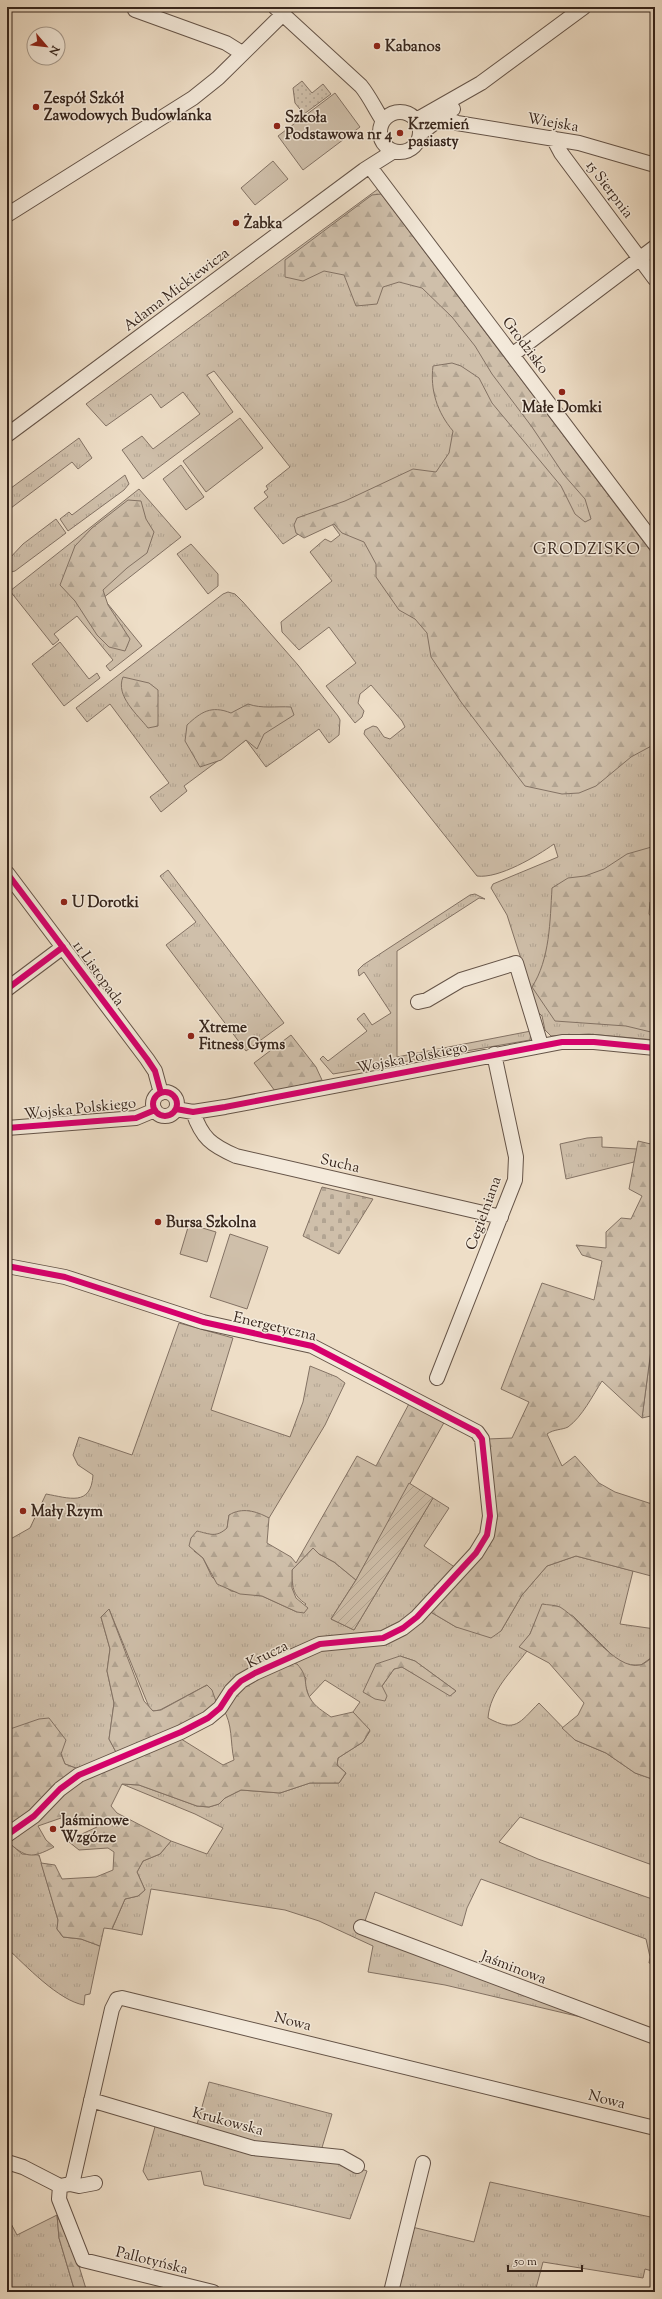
<svg xmlns="http://www.w3.org/2000/svg" width="662" height="2299" font-family="'Sorts Mill Goudy',serif">
	<defs>
		<pattern id="grass-tufts" width="24" height="20" patternUnits="userSpaceOnUse"><rect width="24" height="20" fill="#cfbfaa"/><path d="M3 7l-1-3M5 7V3M7 7l1-3M15 17l-1-3M17 17v-4M19 17l1-3" fill="none" stroke="#b2a492"/></pattern>
		<pattern id="forest-firs" width="22" height="20" patternUnits="userSpaceOnUse"><rect width="22" height="20" fill="#cfbfaa"/><path d="M5 1l3.5 6h-7zM16 11l3.5 6h-7z" fill="#b2a492"/></pattern>
		<pattern id="cemetery-stones" width="16" height="16" patternUnits="userSpaceOnUse"><rect width="16" height="16" fill="#cfbfaa"/><path d="M2 7V4a2 2 0 0 1 4 0v3zM10 15v-3a2 2 0 0 1 4 0v3z" fill="#b2a492"/></pattern>
		<pattern id="park-dots" width="8" height="8" patternUnits="userSpaceOnUse"><rect width="8" height="8" fill="#cfbfaa"/><path d="M2 2h.1M6 6h.1" fill="none" stroke="#b2a492" stroke-width="1.8" stroke-linecap="round"/></pattern>
		<pattern id="garden-furrows" width="10" height="10" patternUnits="userSpaceOnUse"><rect width="10" height="10" fill="#cfbfaa"/><path d="M-1 1l2-2M0 10L10 0M9 11l2-2" fill="none" stroke="#b2a492"/></pattern>
	</defs>
	<rect width="100%" height="100%" fill="#eedec7"/>
	<filter id="stains"><feTurbulence type="fractalNoise" baseFrequency=".005" numOctaves="4"/><feColorMatrix values="0 0 0 0 .2 0 0 0 0 .09 0 0 0 0 .02 0 0 0 .5 -.17"/></filter>
	<radialGradient id="worn" r=".72"><stop offset=".6" stop-color="#630" stop-opacity="0"/><stop offset="1" stop-color="#630" stop-opacity=".3"/></radialGradient>
	<path fill="url(#grass-tufts)" stroke="#837264" fill-rule="evenodd" d="M378,189L655,551V1040L589,1034L551,1036L545,1030L542,1016L538,1012L507,915L491,888L493,884L558,857L554,844C537,856 499,879 477,876L364,734L365,730L373,726L377,727L384,737L390,739L405,727L402,721L371,685L360,694L358,703L364,711L362,717L355,723L326,686L356,663L329,627L299,650L282,632L281,622L332,581L310,552L325,539L331,542L340,535L326,516L283,544L254,508L268,497L264,492L268,489L266,486L290,467L214,371L207,375L233,412L143,479L122,450L142,436L153,449L200,414L183,392L161,408L151,394L106,426L86,404Z
		M79,438L92,458L78,469L72,462L7,511V491Z
		M125,475L129,484L124,490L68,531L60,519L69,512L72,515Z
		M139,489L181,537L103,598L142,646L110,671L106,666L113,660L77,616L54,634L59,640L53,645L10,591Z
		M56,519L66,533L15,571L7,573V565L10,563L8,560L23,544Z
		M191,544L218,574V586L208,594L177,554Z
		M228,592L235,594L243,602L298,665L338,716L340,720L339,735L329,743L319,729L266,767L246,740L184,786L187,791L161,812L150,797L169,783L110,704L87,722L76,708L223,594Z
		M60,642L89,679L97,673L100,678L64,706L32,664Z
		M168,870L284,1023L246,1051L166,945L196,922L160,876Z
		M475,894L485,899L479,898L397,951V1057L531,1031L530,1040L333,1074L320,1059L323,1056L328,1061L367,1031L357,1019L364,1013L372,1025L391,1013L364,972L359,976L358,970L363,965L470,895Z
		M602,1137V1147L637,1149L634,1162L566,1179L560,1144L587,1138Z
		M179,1323L233,1338L211,1410L290,1437L303,1402L310,1366L337,1377L345,1383L325,1425L269,1518L249,1511L229,1515L227,1529C219,1535 214,1537 205,1533L194,1551L203,1558L212,1577L231,1591L262,1596L297,1612L306,1604C292,1595 292,1586 292,1570L313,1548L319,1554L334,1562L356,1580L331,1619L354,1630L433,1498L449,1508L424,1546L456,1568L407,1618L389,1629L369,1635L335,1638L218,1707L207,1685L160,1710L153,1711L149,1707L109,1609L101,1617L110,1649L107,1671L114,1703L109,1739L117,1754L81,1770L65,1764L61,1754L11,1729L7,1734V1541L30,1528L46,1494C69,1498 91,1507 93,1475L78,1465L73,1455L79,1437L132,1455Z
		M655,1346V1415L642,1418L651,1350Z
		M576,1556L633,1571L620,1624L655,1629V1655L641,1665H629L618,1661L573,1616L543,1604L530,1634L520,1647L527,1651C512,1671 490,1691 488,1718C516,1733 519,1723 539,1703L575,1740L606,1753L635,1773L655,1780V1866L520,1817L499,1842L538,1859L655,1900V1964L649,1963L650,1957L646,1939L481,1879L467,1908L462,1926L375,1892L364,1924L585,2018L445,1985L368,1972L373,1946L319,1921L285,1910L151,1889L142,1935L112,1929L125,1899L138,1896L145,1890L137,1872L143,1861L160,1854L171,1841L207,1854L223,1828L195,1814L122,1784L139,1785L197,1806L209,1807L219,1804L225,1798L241,1790L280,1793L310,1783H339L346,1773L337,1765L338,1758L363,1742L370,1731L353,1712L360,1702L325,1680L309,1697L305,1684L306,1678L287,1662L319,1647L380,1643L429,1611L456,1627L501,1631L522,1595L547,1566ZM400,1656L415,1661L456,1691L450,1695L402,1667L394,1669L382,1686Z
		M7,1762L11,1768L7,1790Z
		M7,1841L22,1854L39,1855L58,1920L57,1929L63,1937L81,1939L100,1946L90,1994L85,1995L84,2005C59,2001 25,1965 7,1948Z
		M209,2082L332,2114L321,2151L257,2143L196,2128Z
		M156,2123L338,2160L367,2171L350,2219L204,2185L201,2171L148,2180L143,2171Z
		M490,2182L655,2218V2263L652,2271L645,2269L643,2278L543,2262L535,2292H396L412,2227L474,2242Z
		M57,2215L59,2238L75,2292H7V2216L17,2235Z"/>
	<path fill="url(#forest-firs)" stroke="#837264" d="M381,194L655,557V744L631,757L596,786L579,793L562,794L525,786L461,702L431,657L427,633L415,619L399,610L376,577V564L364,542L342,533L334,524L304,538L296,533L294,525L297,518L345,501L413,469L436,472L449,453L453,431C437,412 430,390 433,366L452,363L461,366L479,378L492,403L561,486L575,514L585,522L591,519L585,499L564,475L532,427L492,374L475,346L452,317L422,288L399,282L383,287L377,304L356,306L344,275L324,271L303,281L285,277V260L372,195Z
		M128,500L141,501L146,519L154,532L147,553L127,568L103,590L108,605L130,639L125,651L109,647L97,635L75,601L60,585L75,546L92,528Z
		M123,677L149,683L158,690V726L148,728C138,715 115,696 123,677Z
		M248,704C262,709 276,706 291,707L294,715L264,734L257,749L246,740L221,760L200,767L185,741L187,725C201,712 211,705 231,713Z
		M655,846V900L650,902L649,914L655,922V1033L626,1026L555,1021L532,987C550,959 550,921 552,888L568,878L585,876L604,869L627,854Z
		M291,1035L316,1067L322,1080L275,1091L254,1063Z
		M638,1141L655,1145V1346L651,1350L642,1418L602,1381C593,1395 582,1417 568,1427C562,1430 554,1429 547,1434L562,1466L575,1456L599,1483L615,1492L655,1505V1577L576,1556L547,1566L522,1595L501,1631L491,1638L456,1627L429,1611L493,1532L497,1519L487,1439L512,1438L529,1402L501,1389L542,1283L594,1300L602,1261L582,1255L576,1245L606,1248V1232L621,1218L631,1219L642,1196L629,1189Z
		M411,1400L446,1419L356,1580L334,1562L319,1554L313,1548L292,1570V1588L296,1598L308,1608L304,1613L297,1612L262,1596L240,1594L217,1584L203,1558L189,1546L191,1538L197,1531C210,1534 216,1538 227,1528L229,1515C242,1507 256,1511 269,1518L267,1543L291,1557L296,1563L357,1456L376,1466Z
		M542,1604C548,1605 555,1605 560,1607C582,1620 615,1671 640,1665C645,1664 651,1658 655,1655V1780L635,1773L606,1753L575,1740L562,1728L578,1715L584,1703L549,1663L519,1647L530,1634Z
		M109,1609L144,1701L153,1711L161,1710L207,1685L212,1690L218,1707L213,1712L117,1754L109,1739L114,1703L107,1671L110,1649L101,1617Z
		M400,1656L415,1661L456,1691L450,1696L402,1667L394,1669L382,1686L387,1696L385,1701L375,1699L363,1692L376,1664Z
		M287,1662L297,1664C310,1678 302,1684 310,1698C315,1707 323,1711 331,1717L353,1712L370,1730L363,1742L338,1758L337,1765L346,1773L339,1783H310L280,1793L241,1790L225,1798L219,1804L209,1807L197,1806L139,1785L122,1784L111,1806L117,1813L171,1841L160,1854L143,1861L137,1872L145,1890L138,1896L125,1899L112,1929L104,1928L100,1946L81,1939L63,1937L57,1929L58,1920L41,1863L55,1865L62,1879L96,1877L113,1870L114,1852L108,1848L79,1850L69,1842L71,1839L97,1827L91,1820L64,1817L38,1826L46,1840L54,1847C31,1859 26,1858 7,1841L78,1780L178,1737L223,1765L234,1760C230,1742 233,1724 223,1709L234,1692Z
		M49,1718L66,1740L61,1754L65,1764L81,1770L12,1828C0,1812 9,1787 11,1768L7,1762V1734L10,1729L39,1719Z
		M57,2215L78,2263L87,2292H75L59,2238Z"/>
	<path fill="url(#cemetery-stones)" stroke="#837264" d="M322,1187L373,1199L339,1254L303,1236Z"/>
	<path fill="url(#park-dots)" stroke="#837264" d="M302,81L312,93L323,84L331,94L304,114L295,103L293,88Z"/>
	<path fill="url(#garden-furrows)" stroke="#837264" d="M409,1483L433,1498L354,1630L331,1619L356,1580Z"/>
	<path fill="#cfbfaa" stroke="#837264" d="M335,93L360,127L303,170L278,136Z
		M273,161L288,179L255,205L241,188Z
		M240,418L263,448L206,492L183,461Z
		M181,465L204,497L186,510L163,479Z
		M189,1224L216,1232L207,1262L180,1254Z
		M230,1234L268,1247L247,1309L210,1297Z"/>
	<g fill="none" stroke-linecap="round" stroke-linejoin="round">
		<g stroke="#655448" stroke-width="16">
			<path id="minor" d="M275,7L361,86C370,97 375,109 383,121
				M135,10L226,43L242,53
				M380 132a20 20 0 1 1 40 0a20 20 0 1 1-40 0Z
				M446,114L450,120L457,123L579,143L655,165
				M416,120L481,83L584,7
				M421,133L453,109
				M553,138L561,153L655,279
				M370,167L655,544
				M7,215L193,98L218,78L282,15
				M512,355L655,247
				M7,435L364,170L394,151
				M7,873L147,1059L155,1071L161,1093
				M7,989L63,947
				M418,1002L427,1000L461,980L516,963L541,1045
				M153 1104a12 12 0 1 1 24 0a12 12 0 1 1-24 0Z
				M176,1109L193,1112L225,1107L562,1042H594L655,1048
				M193,1112C202,1138 211,1145 236,1156L501,1217
				M7,1128L136,1118L155,1110
				M7,1266L65,1277L203,1322L312,1346L477,1432L482,1439L490,1516L487,1535L476,1553L417,1617L403,1628L383,1638L320,1644L255,1673L241,1681L231,1691L220,1708L208,1718L181,1732L79,1775L60,1789L34,1816L7,1835
				M437,1378L515,1180L516,1157L494,1054
				M361,1927L655,2037
				M91,2100L253,2148L341,2157L357,2166
				M7,2162L23,2167L60,2186L59,2199L83,2260L213,2292
				M70,2184L79,2186L95,2183
				M60,2186L70,2184L73,2180L112,2009L117,1999L122,1998L655,2128
				M391,2292L423,2163"/>
		</g>
		<use href="#minor" stroke="#f4eadb" stroke-width="14"/>
		<g stroke="#f4eadb" stroke-width="8">
			<path id="cycleway" d="M7,873L147,1059L155,1071L161,1093
				M7,989L63,947
				M153 1104a12 12 0 1 1 24 0a12 12 0 1 1-24 0Z
				M176,1109L193,1112L225,1107L562,1042H594L655,1048
				M7,1128L136,1118L155,1110
				M7,1266L65,1277L203,1322L312,1346L477,1432L482,1439L490,1516L487,1535L476,1553L417,1617L403,1628L383,1638L320,1644L255,1673L241,1681L231,1691L220,1708L208,1718L181,1732L79,1775L60,1789L34,1816L7,1835"/>
		</g>
		<use href="#cycleway" stroke="#d6006c" stroke-width="6"/>
	</g>
	<g fill="#8f2418" stroke="#f4eadb" stroke-width="1.5">
		<circle cx="377" cy="46" r="4"/>
		<circle cx="36" cy="107" r="4"/>
		<circle cx="277" cy="126" r="4"/>
		<circle cx="400" cy="133" r="4"/>
		<circle cx="236" cy="223" r="4"/>
		<circle cx="562" cy="392" r="4"/>
		<circle cx="64" cy="902" r="4"/>
		<circle cx="191" cy="1036" r="4"/>
		<circle cx="158" cy="1222" r="4"/>
		<circle cx="23" cy="1511" r="4"/>
		<circle cx="53" cy="1829" r="4"/>
	</g>
	<g text-anchor="middle" stroke-width="3" stroke-linejoin="round" paint-order="stroke">
		<g font-size="15" font-weight="bold" fill="#37261d" stroke="#f4eadb" text-anchor="start">
			<text x="385" y="51">Kabanos</text>
			<text x="44" y="103">Zespół Szkół<tspan x="44" dy="17">Zawodowych Budowlanka</tspan></text>
			<text x="285" y="122">Szkoła<tspan x="285" dy="17">Podstawowa nr 4</tspan></text>
			<text x="408" y="129">Krzemień<tspan x="408" dy="17">pasiasty</tspan></text>
			<text x="244" y="228">Żabka</text>
			<text x="562" y="412" text-anchor="middle">Małe Domki</text>
			<text x="72" y="907">U Dorotki</text>
			<text x="199" y="1032">Xtreme<tspan x="199" dy="17">Fitness Gyms</tspan></text>
			<text x="166" y="1227">Bursa Szkolna</text>
			<text x="31" y="1516">Mały Rzym</text>
			<text x="61" y="1825">Jaśminowe<tspan x="61" dy="17">Wzgórze</tspan></text>
		</g>
		<g font-size="15" fill="#37261d" stroke="#f4eadb">
			<text transform="translate(553 122) rotate(10)" y="5">Wiejska</text>
			<text transform="translate(610 189) rotate(53)" y="5">15 Sierpnia</text>
			<text transform="translate(176 289) rotate(-37)" y="5">Adama Mickiewicza</text>
			<text transform="translate(526 345) rotate(53)" y="5">Grodzisko</text>
			<text transform="translate(99 973) rotate(54)" y="5">11 Listopada</text>
			<text transform="translate(412 1057) rotate(-11)" y="5">Wojska Polskiego</text>
			<text transform="translate(80 1108) rotate(-6)" y="5">Wojska Polskiego</text>
			<text transform="translate(340 1163) rotate(13)" y="5">Sucha</text>
			<text transform="translate(483 1213) rotate(-70)" y="5">Cegielniana</text>
			<text transform="translate(275 1326) rotate(13)" y="5">Energetyczna</text>
			<text transform="translate(267 1654) rotate(-26)" y="5">Krucza</text>
			<text transform="translate(514 1967) rotate(21)" y="5">Jaśminowa</text>
			<text transform="translate(293 2021) rotate(14)" y="5">Nowa</text>
			<text transform="translate(607 2099) rotate(14)" y="5">Nowa</text>
			<text transform="translate(228 2121) rotate(15)" y="5">Krukowska</text>
			<text transform="translate(152 2260) rotate(14)" y="5">Pallotyńska</text>
		</g>
		<g font-size="16" letter-spacing="1" fill="#37261d" stroke="#f4eadb">
			<text x="587" y="554">GRODZISKO</text>
		</g>
	</g>
	<rect width="662" height="2299" fill="none" stroke="#eedec7" stroke-width="24"/>
	<rect x="8" y="8" width="646" height="2283" fill="none" stroke="#37261d" stroke-width="2"/>
	<rect x="12" y="12" width="638" height="2275" fill="none" stroke="#37261d"/>
	<g transform="translate(46 46) rotate(118)"><circle r="19" fill="#f4eadb" stroke="#a89c8f"/>
	<path d="M0-3L7 15L0 10L-7 15Z" fill="#8f2418"/>
	<text y="-6" font-size="11" font-weight="bold" text-anchor="middle" fill="#37261d">N</text>
	</g>
	<path d="M508 2265v6h74v-6" fill="none" stroke="#37261d" stroke-width="2"/>
	<text x="514" y="2265" font-size="12" fill="#37261d" stroke="#f4eadb" stroke-width="3" paint-order="stroke">50 m</text>
	<rect width="100%" height="100%" filter="url(#stains)"/>
	<rect width="100%" height="100%" fill="url(#worn)"/>
</svg>
